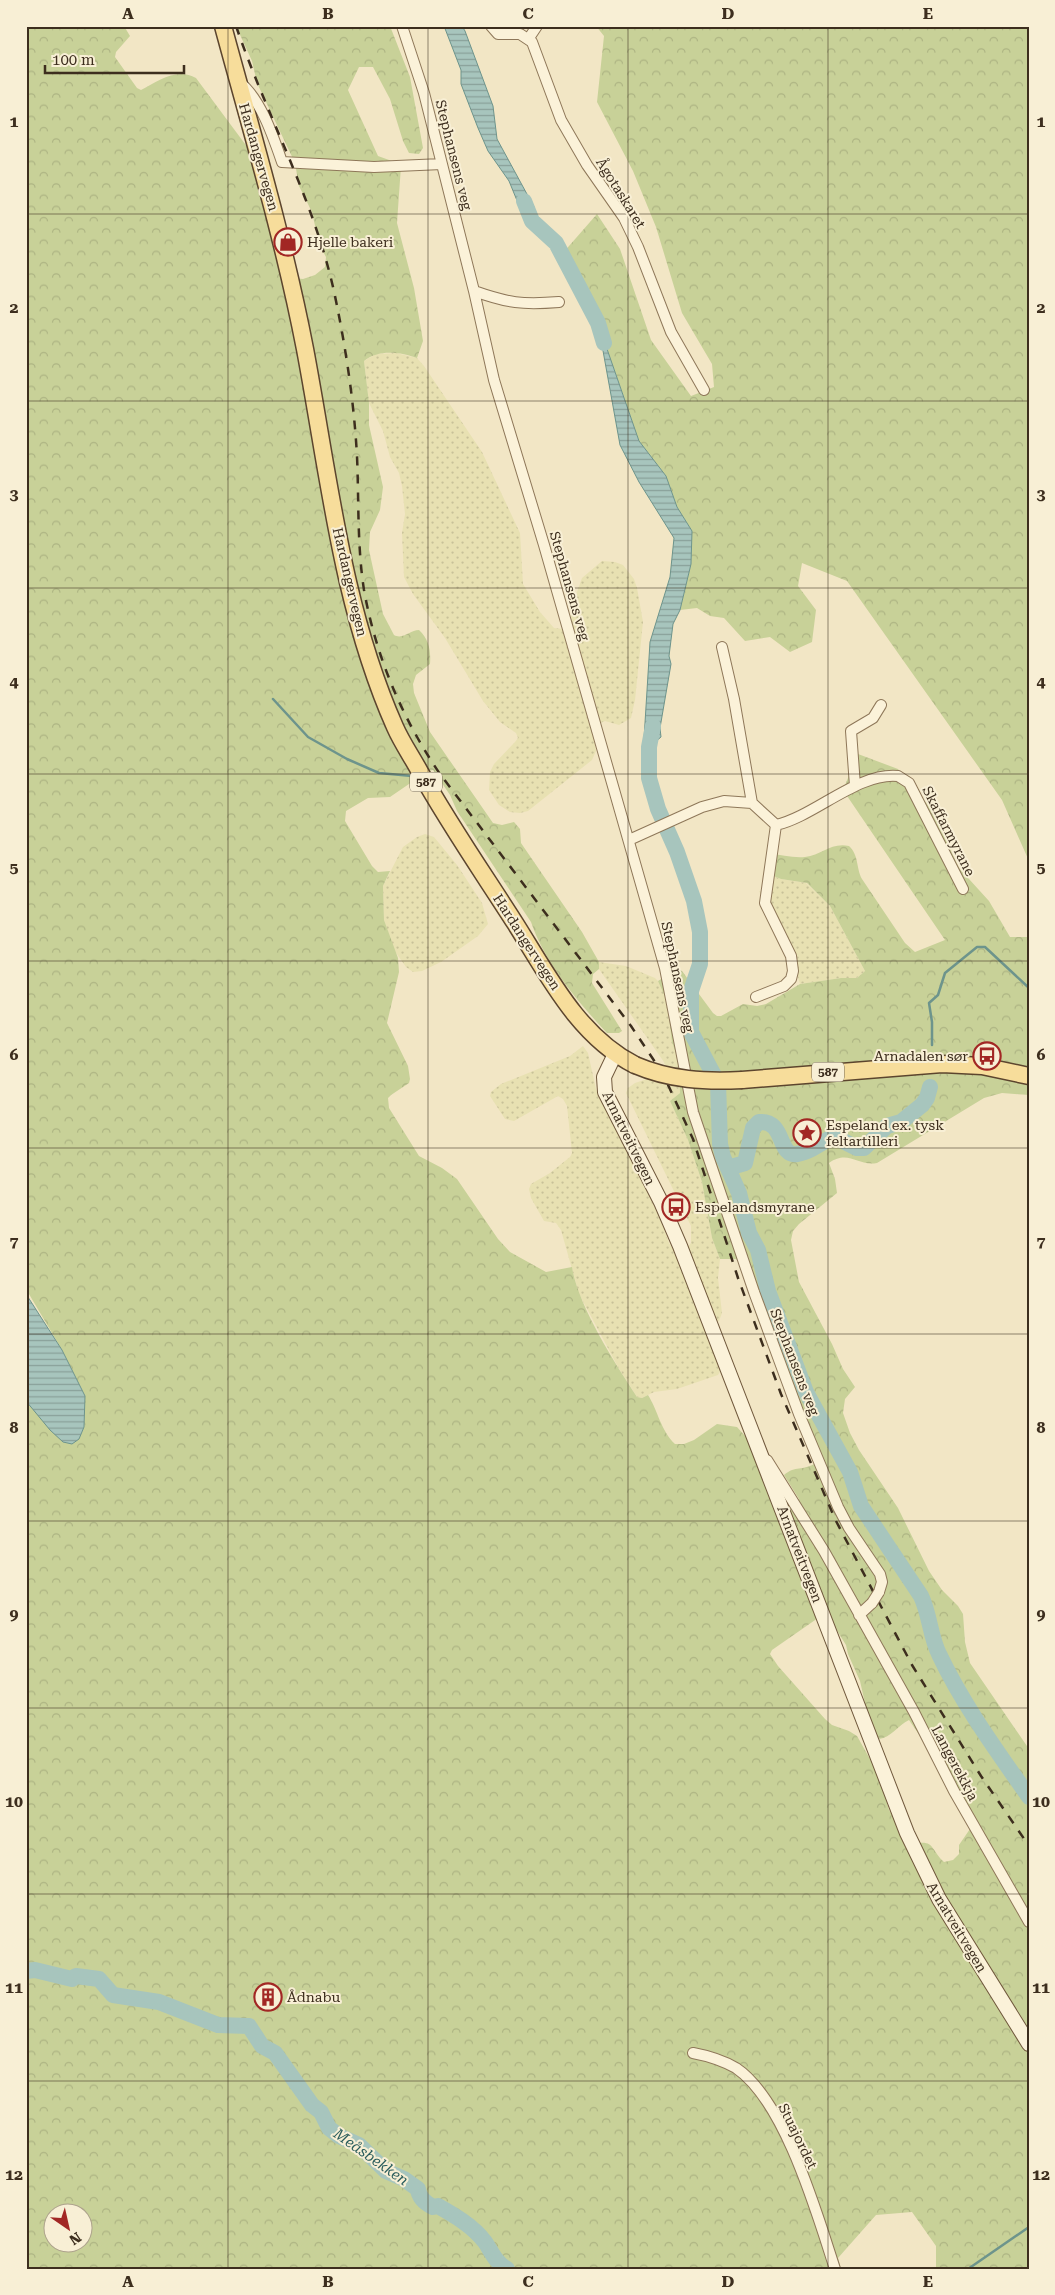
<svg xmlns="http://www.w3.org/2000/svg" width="1055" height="2295" font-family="'Roboto Serif',serif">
	<defs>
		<pattern id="farmland-dots" width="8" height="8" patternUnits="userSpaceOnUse" patternTransform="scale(1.25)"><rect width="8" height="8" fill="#e8e1b2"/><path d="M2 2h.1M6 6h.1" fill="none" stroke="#c8c199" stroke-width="1.8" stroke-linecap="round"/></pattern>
		<pattern id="forest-crowns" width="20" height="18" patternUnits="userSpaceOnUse" patternTransform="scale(1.25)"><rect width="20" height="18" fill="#c8d198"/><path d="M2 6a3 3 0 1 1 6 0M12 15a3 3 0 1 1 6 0" fill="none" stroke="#adb483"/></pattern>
		<pattern id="water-rules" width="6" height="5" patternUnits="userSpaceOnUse" patternTransform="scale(1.25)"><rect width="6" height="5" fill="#a7c5bd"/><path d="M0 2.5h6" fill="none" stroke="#89a099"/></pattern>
	</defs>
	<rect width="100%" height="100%" fill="#f2e6c5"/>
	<path fill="url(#farmland-dots)" d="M396,353L417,358L424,366L482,452L520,533L523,584L540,612L554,628L563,629L570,624L572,606L582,578L602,561L615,562L623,565L634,579L637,588L643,622L635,700L631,718L619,725L605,721L596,725L593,730L596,751L592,760L528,811L520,813L510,812L499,805L489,790L490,772L494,764L515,742L518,738L516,733L500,722L483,701L445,638L413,594L404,577L402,533L405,514L402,486L399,473L390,457L383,431L369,403L364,361L376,354Z
		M425,834L434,837L457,865L482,903L488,924L478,936L441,962L422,971L413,972L406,967L394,950L384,920L383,886L403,847L417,837Z
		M766,873L781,879L806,883L830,906L865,971L857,978H841L800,984L789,947L759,891L762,892Z
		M599,962L626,966L655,978L661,984L667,1001L680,1071V1093L670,1101L688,1140L702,1182L712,1238L720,1259L718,1278L722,1313L719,1321L708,1328L706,1333L720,1365L721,1370L718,1375L677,1389L654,1392L642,1398L637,1397L618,1367L579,1294L561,1230L556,1223L544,1221L531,1198L529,1189L531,1184L550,1173L570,1157L572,1153L567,1106L563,1099L558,1096L514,1121L505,1119L490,1096L491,1092L501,1084L570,1056L583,1046L588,1053L596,1089L660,1218L669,1243L674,1250L687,1248L691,1243V1226L626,1093L628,1088L635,1083L647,1079L665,1067L664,1062L599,969Z"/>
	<path fill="url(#forest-crowns)" fill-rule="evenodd" d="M26,26H124L130,36L116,52L115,57L137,88L141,90C158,81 177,67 196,78L248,148L293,278L303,279L315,275L325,267L326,257L319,244L312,212L299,186L295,163L257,83L252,61L236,26H390L410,77L423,148L419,154L409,153L403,141L390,99L373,67H359L348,90L378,156L403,165L401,166L397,223L414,288L423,341L417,358C401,352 378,349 364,361L369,403V425L383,487L380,510L370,532L369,550L383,614L394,635C403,640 410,630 419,630C429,639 431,651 430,664L416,675L413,684L414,693L430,732L493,823L502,825L514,822L520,829L521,843L582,932L599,962V969L593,974L592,983L622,1031L619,1033H607C577,1001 545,963 531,922L457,811L450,795L433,770L428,771L390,797L368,798L346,811L345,821L372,866L378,872L390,871L383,886L384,920L398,958L399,972L387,1023L408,1066L410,1079L409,1083L391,1095L388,1098L389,1108L419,1156L442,1168L457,1179L498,1239L510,1252L546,1272L572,1267C578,1306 615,1363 637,1397L642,1398L648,1395C658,1411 661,1431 675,1444H684L694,1440L717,1424L737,1427L746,1437L783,1510L799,1499L784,1475C796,1465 802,1471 814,1464L815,1460L781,1369L758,1320L748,1289L749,1276L736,1259H720L712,1238L702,1182L688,1140L670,1101L680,1093L679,1062L672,1042L667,1001L658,981L677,969L682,971L713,1013L717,1016H721L743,1004L757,1006L766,1004L800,984L841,978H857L865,971L830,906L807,883L781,879L766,873L769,853C781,855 793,858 805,857C822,855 831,842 849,846C859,855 856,868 862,879L905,943L915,952L945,940L843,790L858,754L898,769L932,810L959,868L989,901L1010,937H1029V1095L1002,1093L984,1098L877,1163C858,1167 849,1149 829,1163L835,1179L837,1193L799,1224L793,1231L791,1240L799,1282L832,1344L843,1369L855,1387L845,1399L843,1413L850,1433L859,1450L898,1508L929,1571L942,1590L958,1606L963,1614L965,1642L970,1663L1029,1749V2269H936V2246L912,2212L876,2215L838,2258L841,2269H26V1401L79,1439L84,1427L85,1396L62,1350L26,1289ZM818,1618L831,1621L846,1645L848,1654L860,1681L867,1712L879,1739C891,1738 898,1725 909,1720L940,1765L972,1826L959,1845V1854L953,1860L944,1862C930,1849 935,1839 913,1844L909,1841L889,1810L879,1775L857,1736L849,1731L832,1725L825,1719L778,1666L770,1654L772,1650ZM52,2212H82V2242H52Z
		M596,26H1029V861L1002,800L847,581L802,563L798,586L816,610L812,642L790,652L770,637L745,641L724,618L710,616L697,608L680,610L691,564L692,531L677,507L666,476L639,441L598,323L562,254L597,214L620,249L651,340L691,396L714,387L712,364L682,313L656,227L633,171L597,102L604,36Z"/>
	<path fill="url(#water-rules)" stroke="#6d948c" d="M444,26H462L465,31L493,106L497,139L534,207L532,221L518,203L509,181L488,151L478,128L461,84V70Z
		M598,323L639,441L666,476L677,507L692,531L691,564L680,610L673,624L669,656L671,664L660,728L661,737L649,747H647L644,739L650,642L670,577L674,538L639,482L620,445Z
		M26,1294L62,1350L85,1396L84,1427L79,1439L72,1444L63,1442L50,1430L26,1401Z"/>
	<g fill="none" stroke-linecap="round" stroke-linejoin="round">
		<path stroke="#6d948c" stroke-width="2.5" d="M273,699L308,737L347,759L379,773L412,776
			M932,1045V1022L929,1003L938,995L945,973L977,947H985L1029,988
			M968,2269L1029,2227"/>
		<path stroke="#a7c5bd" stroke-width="16" d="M524,201L532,221L556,243L598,323L604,343
			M653,726L649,747V778L658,809L677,852L694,901L700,932V964L691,991V1032L718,1083L720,1144L723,1157L739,1193L749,1233L758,1250L768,1291L806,1392L850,1472L861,1506L921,1596C930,1615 930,1636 939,1654C963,1705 997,1751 1029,1797
			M728,1168L745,1163L753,1128L759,1122C786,1120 777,1157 797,1154C810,1152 823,1142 833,1136L857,1148H864L887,1126L901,1122L922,1105L927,1098L930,1087
			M26,1971L35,1970L72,1979L76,1976L99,1979L113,1995L159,2002L218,2025L249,2026L262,2046L275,2053L312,2105L321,2112L329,2128L339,2136L359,2145L386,2171L404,2179L418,2189C419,2198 425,2203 433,2207L438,2206C454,2215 473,2226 485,2242C492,2252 495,2262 507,2269"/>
		<g stroke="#8e7759" stroke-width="12">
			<path id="street" d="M402,26L424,93L474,291L494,380L544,545L665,968L693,1112L754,1292L799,1414L838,1507L849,1528L880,1574L882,1582L879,1592
				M491,26L498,34H520L532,42L561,120L587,165L624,218L638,247L671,332L704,390
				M529,38L537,26
				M238,81C260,97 273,136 282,162L374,167L442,164
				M474,291C508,303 522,305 559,302
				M722,647L734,699L752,803
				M855,786L851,731L873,718L881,705
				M629,840L702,807L724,801L752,803L776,825C815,816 858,772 898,776L909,783L963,889
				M756,997L784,986L791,979L793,971L791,956L765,903L776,825
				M767,1460L824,1551L914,1712L954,1791L1029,1922
				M859,1615L872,1603
				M693,2053C709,2056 722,2060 736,2068C785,2101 817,2214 835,2269"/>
		</g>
		<g stroke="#70583c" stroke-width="16">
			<path id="secondary" d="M615,1054L604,1077L605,1092L661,1202L680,1246L907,1833L939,1899L1029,2044"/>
		</g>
		<g stroke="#5c452e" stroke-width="19">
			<path id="primary" d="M223,26C252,133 284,240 305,349C329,476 342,608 395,727C402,743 412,757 420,772C449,824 483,873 515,923C548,975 578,1036 635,1065
				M742,1080L942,1064L982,1066L1029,1076"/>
		</g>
		<use href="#street" stroke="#fbf2d9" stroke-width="10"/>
		<use href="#secondary" stroke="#fbf2d9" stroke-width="14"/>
		<use href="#primary" stroke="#f7dd9b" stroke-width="16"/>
		<path stroke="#3d2e1e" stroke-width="2.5" stroke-dasharray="9 9" stroke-linecap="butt" d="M236,26C267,117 315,201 335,296C346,349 354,402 357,456C359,501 357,545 364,590C376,657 402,718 440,774L631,1026L663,1074L693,1139L738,1278L781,1394L836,1521L912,1665L981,1776L1029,1846"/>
		<g stroke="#8e7759" stroke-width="12" stroke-linecap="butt">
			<path id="street-bridge" d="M872,1603L879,1592"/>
		</g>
		<g stroke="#5c452e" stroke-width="19" stroke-linecap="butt">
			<path id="primary-bridge" d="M635,1065C670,1080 705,1082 742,1080"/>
		</g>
		<use href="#street-bridge" stroke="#fbf2d9" stroke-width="10"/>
		<use href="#primary-bridge" stroke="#f7dd9b" stroke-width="16"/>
	</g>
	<path fill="none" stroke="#3d2e1e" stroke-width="1" stroke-opacity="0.55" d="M228,26V2269M428,26V2269M628,26V2269M828,26V2269M26,214H1029M26,401H1029M26,588H1029M26,774H1029M26,961H1029M26,1148H1029M26,1334H1029M26,1521H1029M26,1708H1029M26,1894H1029M26,2081H1029"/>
	<defs>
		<g id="shop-ring" transform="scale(1.4375)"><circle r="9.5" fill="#f8efd5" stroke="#a22724" stroke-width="1.5"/><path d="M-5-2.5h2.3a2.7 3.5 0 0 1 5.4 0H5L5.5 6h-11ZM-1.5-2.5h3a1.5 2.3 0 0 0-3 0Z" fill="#a22724"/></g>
		<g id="bus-ring" transform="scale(1.4375)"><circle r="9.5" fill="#f8efd5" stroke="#a22724" stroke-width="1.5"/><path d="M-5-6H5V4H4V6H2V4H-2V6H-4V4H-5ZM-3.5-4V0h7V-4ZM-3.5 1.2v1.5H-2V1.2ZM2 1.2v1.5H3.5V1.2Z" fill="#a22724"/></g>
		<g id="sight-ring" transform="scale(1.4375)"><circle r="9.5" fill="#f8efd5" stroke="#a22724" stroke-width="1.5"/><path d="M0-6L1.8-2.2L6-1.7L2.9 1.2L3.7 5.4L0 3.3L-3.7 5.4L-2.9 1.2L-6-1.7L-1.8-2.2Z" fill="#a22724"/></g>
		<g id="building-ring" transform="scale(1.4375)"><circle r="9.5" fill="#f8efd5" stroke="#a22724" stroke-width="1.5"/><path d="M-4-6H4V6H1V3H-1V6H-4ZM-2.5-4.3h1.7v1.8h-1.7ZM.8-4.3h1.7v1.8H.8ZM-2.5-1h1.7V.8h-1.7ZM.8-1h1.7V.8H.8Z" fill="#a22724"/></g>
	</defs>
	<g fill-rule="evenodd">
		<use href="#shop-ring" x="288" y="242"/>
		<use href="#bus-ring" x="987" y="1056"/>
		<use href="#sight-ring" x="807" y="1133"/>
		<use href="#bus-ring" x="676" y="1207"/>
		<use href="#building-ring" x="268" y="1997"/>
	</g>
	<g text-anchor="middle" stroke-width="4" stroke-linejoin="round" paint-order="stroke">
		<g fill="#f8efd5" stroke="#756855" stroke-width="1">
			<rect x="410" y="772.5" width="32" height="19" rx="4"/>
			<rect x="812" y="1062.5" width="32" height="19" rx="4"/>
		</g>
		<g font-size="12" font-weight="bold" fill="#3d2e1e">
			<text x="426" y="786">587</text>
			<text x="828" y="1076">587</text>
		</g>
		<g font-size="14" fill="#3d2e1e" stroke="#f8efd5">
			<text transform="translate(454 155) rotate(76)" y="5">Stephansens veg</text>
			<text transform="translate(259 157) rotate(74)" y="5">Hardangervegen</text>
			<text transform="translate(621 193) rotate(58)" y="5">Ågotaskaret</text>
			<text transform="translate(350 582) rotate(77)" y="5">Hardangervegen</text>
			<text transform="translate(570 586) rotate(74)" y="5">Stephansens veg</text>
			<text transform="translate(949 831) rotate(63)" y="5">Skaffarmyrane</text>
			<text transform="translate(527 942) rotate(57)" y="5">Hardangervegen</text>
			<text transform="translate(678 977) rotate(78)" y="5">Stephansens veg</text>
			<text transform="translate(629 1138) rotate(64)" y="5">Arnatveitvegen</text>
			<text transform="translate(795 1362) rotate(69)" y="5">Stephansens veg</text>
			<text transform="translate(800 1554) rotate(69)" y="5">Arnatveitvegen</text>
			<text transform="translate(955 1763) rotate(62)" y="5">Langerekkja</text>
			<text transform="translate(957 1927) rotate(59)" y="5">Arnatveitvegen</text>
			<text transform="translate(798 2136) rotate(64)" y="5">Stuajordet</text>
		</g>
		<g font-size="14" fill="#3d2e1e" stroke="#f8efd5" text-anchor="start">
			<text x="307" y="247">Hjelle bakeri</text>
			<text x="968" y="1061" text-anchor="end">Arnadalen sør</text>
			<text x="826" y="1130">Espeland ex. tysk<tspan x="826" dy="16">feltartilleri</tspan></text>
			<text x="695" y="1212">Espelandsmyrane</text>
			<text x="287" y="2002">Ådnabu</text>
		</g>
		<g font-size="15" font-style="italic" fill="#2c5e5d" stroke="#f8efd5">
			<text transform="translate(371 2157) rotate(35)" y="5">Meåsbekken</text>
		</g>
	</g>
	<rect width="1055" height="2295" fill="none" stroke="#f8efd5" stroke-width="55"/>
	<g transform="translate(68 2228) rotate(146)"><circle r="24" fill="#f8efd5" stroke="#ada28c"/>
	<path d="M0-4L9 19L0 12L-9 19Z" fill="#a22724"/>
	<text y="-8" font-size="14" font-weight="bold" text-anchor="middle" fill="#3d2e1e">N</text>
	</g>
	<path d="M45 65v8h139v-8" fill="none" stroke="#3d2e1e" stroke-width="2.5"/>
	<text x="52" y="65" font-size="15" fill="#3d2e1e" stroke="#f8efd5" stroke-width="4" paint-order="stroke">100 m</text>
	<rect x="28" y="28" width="1000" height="2240" fill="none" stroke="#3d2e1e" stroke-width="2"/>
	<g font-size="16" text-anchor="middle" font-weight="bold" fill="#3d2e1e">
		<text x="128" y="19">A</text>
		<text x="328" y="19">B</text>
		<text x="528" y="19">C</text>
		<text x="728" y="19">D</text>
		<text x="928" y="19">E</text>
		<text x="14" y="127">1</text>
		<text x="1041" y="127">1</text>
		<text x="14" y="313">2</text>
		<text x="1041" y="313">2</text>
		<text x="14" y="500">3</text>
		<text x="1041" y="500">3</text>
		<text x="14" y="687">4</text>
		<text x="1041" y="687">4</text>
		<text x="14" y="873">5</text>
		<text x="1041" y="873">5</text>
		<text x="14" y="1060">6</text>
		<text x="1041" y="1060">6</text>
		<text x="14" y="1247">7</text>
		<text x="1041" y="1247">7</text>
		<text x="14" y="1433">8</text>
		<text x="1041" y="1433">8</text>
		<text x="14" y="1620">9</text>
		<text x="1041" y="1620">9</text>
		<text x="14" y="1807">10</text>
		<text x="1041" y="1807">10</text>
		<text x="14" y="1993">11</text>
		<text x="1041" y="1993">11</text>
		<text x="14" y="2180">12</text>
		<text x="1041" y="2180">12</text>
		<text x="128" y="2287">A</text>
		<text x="328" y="2287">B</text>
		<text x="528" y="2287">C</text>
		<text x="728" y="2287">D</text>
		<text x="928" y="2287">E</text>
	</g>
</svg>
